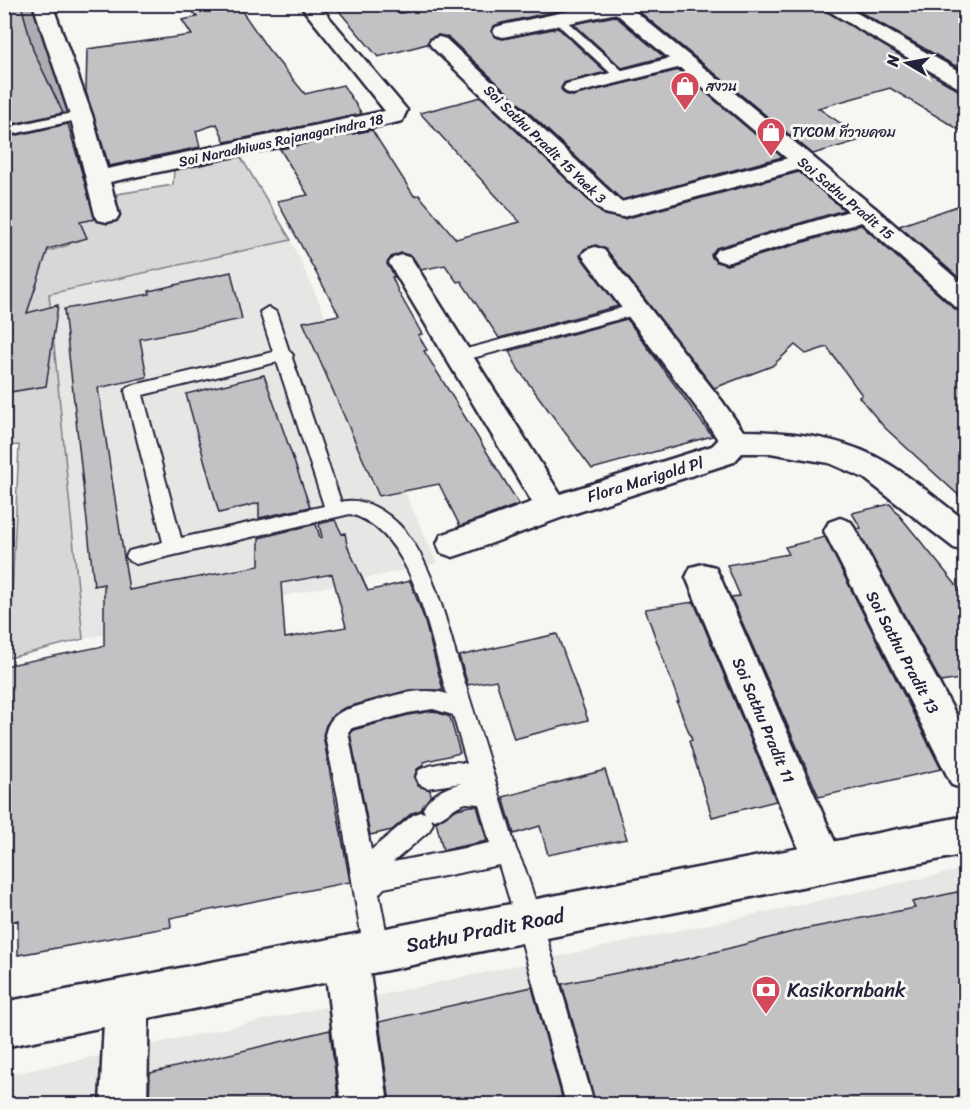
<svg xmlns="http://www.w3.org/2000/svg" width="970" height="1109" font-family="Sriracha,'Playpen Sans Thai',sans-serif">
	<rect width="100%" height="100%" fill="#f6f6f2"/>
	<filter id="ink" filterUnits="userSpaceOnUse"><feTurbulence type="fractalNoise" baseFrequency=".0167" numOctaves="2"/><feDisplacementMap in="SourceGraphic" scale="12" xChannelSelector="R" yChannelSelector="G"/><feConvolveMatrix kernelMatrix="1 2 1 2 8 2 1 2 1" color-interpolation-filters="sRGB"/></filter>
	<g filter="url(#ink)">
		<path fill="#e6e6e4" d="M291,240L437,563L83,639L49,294Z
			M965,869V1035L855,1076L867,1104H585L580,1088L584,1104H5L4,1076Z"/>
		<path fill="#d7d7d7" stroke="#7c7c89" stroke-width="1.5" d="M239,154L291,240L49,294L83,639L9,658L19,445L5,446L4,393L18,390L29,257L69,245L80,221L118,214L117,194L173,185L174,169Z"/>
		<g fill="none" stroke-linecap="round" stroke-linejoin="round">
			<path fill="#adadb3" fill-rule="evenodd" d="M14,4H36L89,175L85,181L76,183L67,181L63,175Z"/>
		</g>
		<path fill="#c2c2c4" stroke="#22223b" stroke-width="1.5" fill-rule="evenodd" d="M4,4H21L33,50L63,113L4,126Z
			M186,4H237L268,49L305,94L343,85L362,114L225,142L217,124L196,131L200,147L109,166L86,92L87,49L192,35L182,20L197,17Z
			M333,4H388L393,10L400,13L408,12L412,4H589L502,23L494,26L491,31L495,37L503,39L558,28L606,72L564,83L561,89L565,94L572,96L679,70L782,157L622,200L448,37L438,35L430,38L427,44L378,57Z
			M630,4H815L958,90L966,92V134L890,88L818,108L864,139L813,154Z
			M846,4H966V72Z
			M615,16L664,57L622,68L574,24Z
			M481,97L604,215L624,219L799,172L844,210L716,248L711,256L716,262L727,265L861,225L956,310L966,312V502L884,427L859,397L862,395L827,347L806,354L795,345L772,366L714,388L606,249L596,245L584,249L580,256L618,306L499,338L461,281L457,282L445,265L421,270L412,256L401,253L391,257L387,264L395,277H392L399,293L422,334L418,335L427,350L424,351L519,504L460,526L439,484L379,496L303,322L339,315L277,201L308,195L280,149L372,130L414,196L419,195L456,239L520,222L420,113Z
			M68,124L95,219L80,222L87,238L48,249L27,313L58,305L46,386L4,393V138Z
			M966,203V284L899,226Z
			M231,272L242,319L140,339L147,377L98,388L129,590L259,566V538L316,524L320,538L322,537L319,524L335,520L342,534L345,533L347,545L368,591L410,581L424,618L443,690H409L344,708L333,715L326,725L323,735L350,882L170,918L171,927L18,955V920L4,924V666L104,646V584L94,586L64,309L150,294L149,291ZM332,574L346,627L285,638L281,583Z
			M627,319L712,436L592,469L518,369L509,351Z
			M264,375L310,507L259,518V503L219,513L186,394Z
			M890,504L966,597V678L941,682L857,529L861,528L852,513Z
			M825,537L941,769L819,797L731,597L740,596L727,565L789,554L785,547Z
			M694,602L776,801L712,817L689,741L692,740L677,702H679L645,609Z
			M557,634L588,720L514,739L496,680L468,685L459,656Z
			M433,711L450,717L460,753L423,762L424,765L417,769L414,778L418,786L430,790L431,795L421,810L412,813L392,830L370,835L350,733L353,730L408,715Z
			M605,770L627,839L548,855L540,826L514,834L503,797Z
			M471,806H477L487,841L443,850L436,822L457,809Z
			M966,890V1104H596L562,984L691,958L804,929L915,908L912,902Z
			M532,987L562,1097L531,1104H390L379,1022Z
			M330,1030L339,1104H149L150,1073Z"/>
		<g fill="none" stroke-linecap="round" stroke-linejoin="round">
			<g stroke="#22223b" stroke-width="4">
				<path id="lane" d="M558,16L562,17L625,73V79H617L554,21V17Z
					M81,111L86,112L87,115L86,118L4,136V128Z
					M636,304L642,305L644,309L642,313L461,361L455,360L453,356L455,352Z
					M268,307L276,312L289,351L293,355L292,358L341,502C369,495 398,519 413,542C436,578 446,621 458,661C478,724 497,786 516,849L525,869L542,921L594,1104H566L516,921L499,865L384,888L379,894L390,951L386,960L377,964L368,960L364,951L338,798L325,735C328,722 333,715 345,710C376,702 415,684 447,694C430,638 414,531 350,514L136,564L129,561L126,556L129,551L163,542L125,391L128,387L134,385L273,352L260,312ZM277,362L324,506L181,538L143,395ZM433,709L453,715L467,764C453,759 432,764 419,770L416,777L419,784L427,788L461,783C445,788 430,794 423,809L425,813L421,812L413,815L371,850L348,732L352,728L408,713ZM466,803L479,804L490,843L393,862L429,831L433,823L431,818L435,820C446,816 454,806 466,803Z"/>
			</g>
			<g stroke="#22223b" stroke-width="5">
				<path id="street" d="M33,4H52L92,115L107,169L385,111L299,4H318L407,110L402,121L394,123L110,182L119,215L116,220L107,222L98,220L95,215L70,115Z
					M390,4H409L410,6L408,10C400,12 395,12 390,4Z
					M602,4H625L626,7L624,11L617,13L503,37L496,35L493,31L496,27L503,25Z
					M817,4H841L966,75V90L959,88Z
					M439,37L446,39L621,202L804,154L812,156L815,161L812,166L623,217L604,213L432,47L429,43L432,39Z
					M683,55L690,57L693,61L690,65L573,94L566,92L563,88L566,84Z
					M866,206L875,208L878,213L875,218L726,263L717,260L713,255L717,250Z
					M595,247L604,250L722,401L743,431C790,431 845,437 887,463C914,479 940,502 966,521V552L954,548L864,478L829,463L770,453H742L734,462L563,517L465,553L453,557L441,553L437,544L441,535L532,502L389,263L393,258L402,255L411,258L560,494L712,446L718,440L702,415L582,255L586,250Z
					M840,518L851,522L966,733V790L952,785L824,531L829,522Z
					M703,564L715,567L720,577L838,849L844,863L838,877L824,883L810,877L686,577L691,567Z
					M346,936L361,943L368,958L388,1104H341L324,958L331,943Z
					M127,979L143,985L149,1001L147,1104H100L105,1001L111,985Z"/>
			</g>
			<g stroke="#22223b" stroke-width="5">
				<path id="secondary" d="M605,4H626L875,208L966,287V310L957,308L857,218Z
					M966,816V854L4,1047V1002Z"/>
			</g>
			<use href="#lane" fill="#f6f6f2" fill-rule="evenodd"/>
			<use href="#street" fill="#f6f6f2" fill-rule="evenodd"/>
			<use href="#secondary" fill="#f6f6f2" fill-rule="evenodd"/>
		</g>
	</g>
	<defs>
		<g id="shop-pin" transform="scale(1.5)"><path d="M0 17L-7.5 6A9.5 9.5 0 1 1 7.5 6Z" fill="#d1495b" stroke="#f6f6f2"/><path d="M-5-2.5h2.3a2.7 3.5 0 0 1 5.4 0H5L5.5 6h-11ZM-1.5-2.5h3a1.5 2.3 0 0 0-3 0Z" fill="#fff"/></g>
		<g id="bank-pin" transform="scale(1.5)"><path d="M0 17L-7.5 6A9.5 9.5 0 1 1 7.5 6Z" fill="#d1495b" stroke="#f6f6f2"/><path d="M-6-4H6V4H-6ZM0-2.3a2.3 2.3 0 1 0 0 4.6a2.3 2.3 0 1 0 0-4.6Z" fill="#fff"/></g>
	</defs>
	<g fill-rule="evenodd">
		<use href="#shop-pin" x="685" y="86"/>
		<use href="#shop-pin" x="771" y="132"/>
		<use href="#bank-pin" x="766" y="990"/>
	</g>
	<g text-anchor="middle" stroke-width="6" stroke-linejoin="round" paint-order="stroke">
		<g font-size="14" fill="#22223b" stroke="#f6f6f2" text-anchor="start">
			<text x="706" y="91">สงวน</text>
			<text x="792" y="137">TYCOM ทีวายคอม</text>
		</g>
		<g font-size="14" fill="#22223b" stroke="#f6f6f2">
			<text transform="translate(281 140) rotate(-12)" y="5">Soi Naradhiwas Rajanagarindra 18</text>
			<text transform="translate(545 144) rotate(44)" y="5">Soi Sathu Pradit 15 Yaek 3</text>
			<text transform="translate(846 198) rotate(40)" y="5">Soi Sathu Pradit 15</text>
		</g>
		<g font-size="16" fill="#22223b" stroke="#f6f6f2">
			<text transform="translate(645 479) rotate(-17)" y="6">Flora Marigold Pl</text>
			<text transform="translate(903 652) rotate(62)" y="6">Soi Sathu Pradit 13</text>
			<text transform="translate(764 720) rotate(67)" y="6">Soi Sathu Pradit 11</text>
		</g>
		<g font-size="20" fill="#22223b" stroke="#f6f6f2">
			<text transform="translate(485 930) rotate(-11)" y="7">Sathu Pradit Road</text>
		</g>
		<g font-size="20" fill="#22223b" stroke="#f6f6f2" text-anchor="start">
			<text x="787" y="997">Kasikornbank</text>
		</g>
	</g>
	<rect width="970" height="1109" fill="none" stroke="#f6f6f2" stroke-width="24"/>
	<rect x="12" y="12" width="946" height="1085" fill="none" stroke="#22223b" stroke-width="2" filter="url(#ink)"/>
	<g transform="translate(907 63) rotate(280)" stroke="#f6f6f2" stroke-width="4.5" paint-order="stroke">
	<path d="M0-4.5L10 22L0 15L-10 22Z" fill="#22223b"/>
	<text y="-9" font-size="16" font-weight="bold" text-anchor="middle" fill="#22223b">N</text>
	</g>
</svg>
